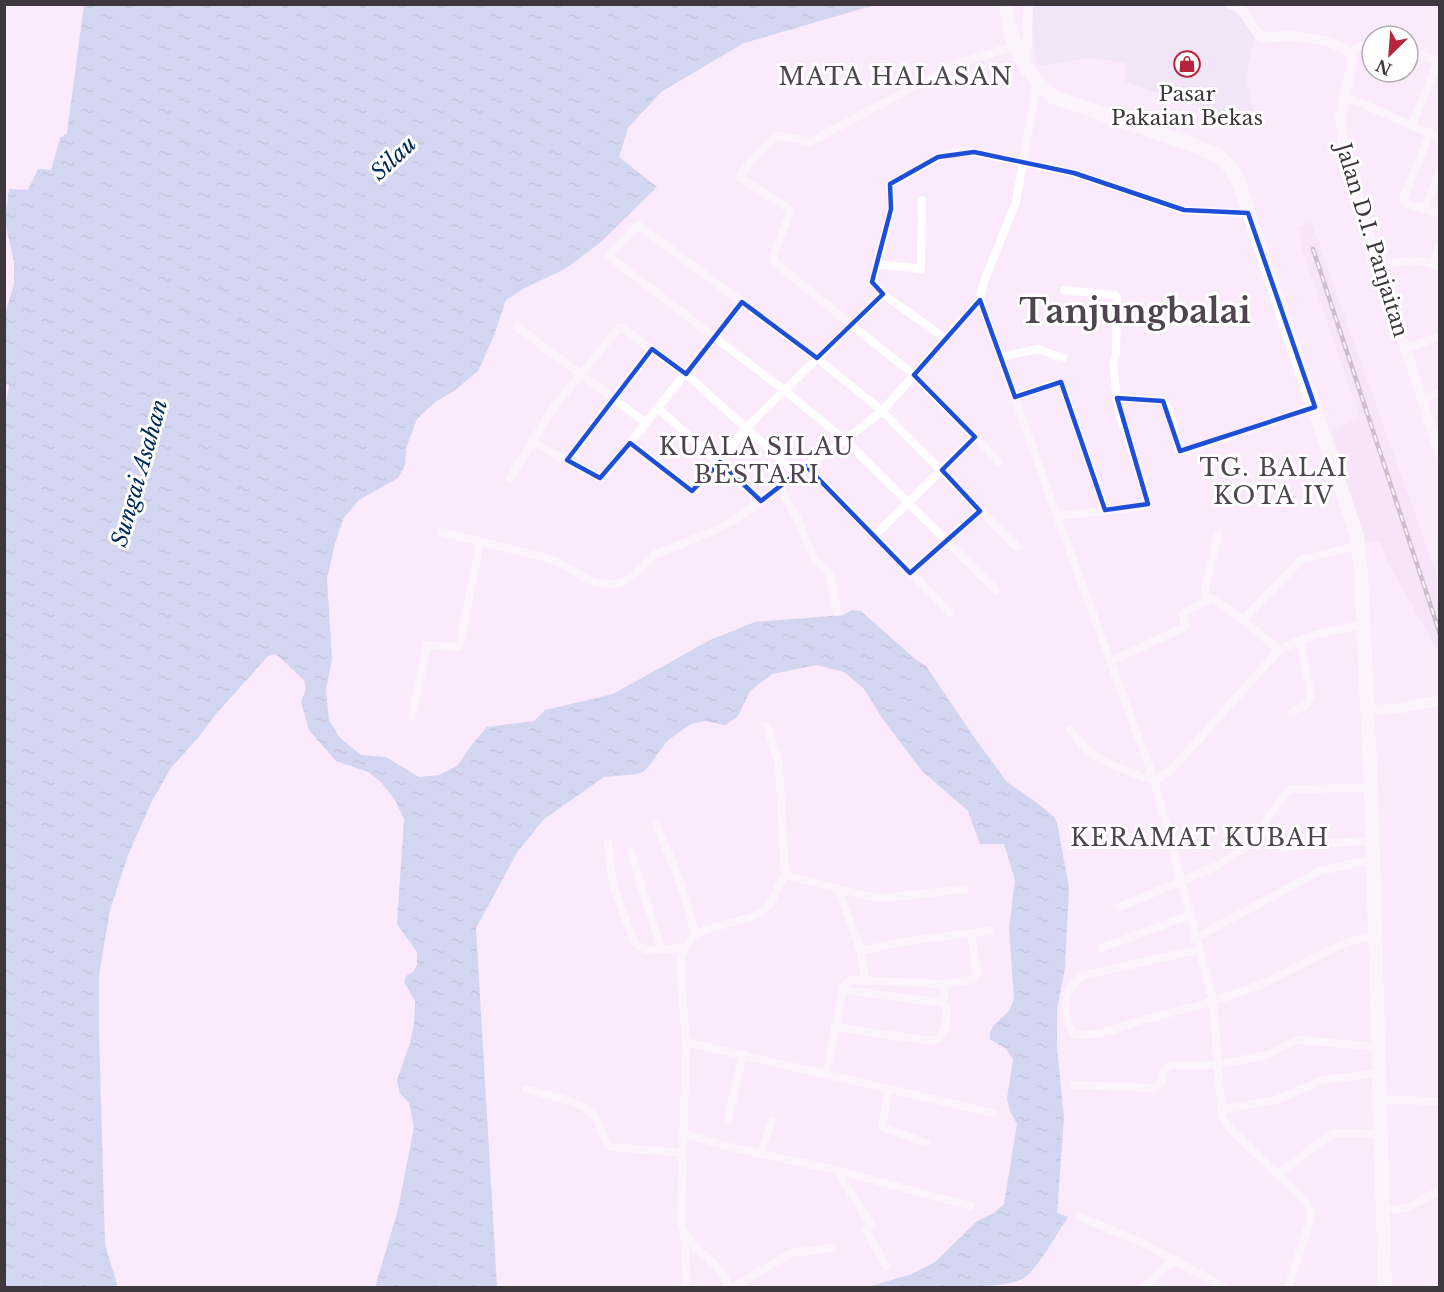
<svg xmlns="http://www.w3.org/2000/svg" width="1444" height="1292" font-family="'Libre Baskerville',serif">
	<defs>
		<pattern id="water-ripples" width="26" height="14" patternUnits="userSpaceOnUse" patternTransform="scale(1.5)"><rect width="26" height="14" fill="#a0bee5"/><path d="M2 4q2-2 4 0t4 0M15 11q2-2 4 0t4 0" fill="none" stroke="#849bbb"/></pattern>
	</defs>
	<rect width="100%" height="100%" fill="#fbeafb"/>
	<path fill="#e8dff3" d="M1028,4H1230L1257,32L1248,62L1247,84L1254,117L1251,126L1124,81L1126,63L1090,58L1037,66Z"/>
	<path fill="#f3ddf3" d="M1311,222L1439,582V653L1388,563L1380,542H1364L1332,431L1360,417L1302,249L1299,227Z"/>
	<path fill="url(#water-ripples)" d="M84,5H875L744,43L661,92L628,128L619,157L657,187L601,242L565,269L525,288L506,300L493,338L478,371L454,391L435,402L417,419L406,448L405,465L398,478L359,500L343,519L335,543L327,579L332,659L326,690L329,720L340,738L361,755L386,757L419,777L439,775L457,766L471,746L487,727L534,721L545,710L613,694L710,640L755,622L843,615L852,610L861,611L915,659L926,666L971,733L1007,782L1040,805L1054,817L1057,823L1069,887L1065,968L1057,1009V1048L1064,1117L1057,1213L1068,1217C1057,1233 1039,1267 1024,1278C1001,1292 900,1287 868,1287L912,1274L935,1262L977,1221L994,1213L1004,1204L1017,1124L1010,1111L1007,1099L1013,1059L1006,1049L990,1039V1032L994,1025L1009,1011L1014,999L1009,928L1015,880L1004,844H980L968,811L922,771L882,718L864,689L844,672L817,665L772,674L750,691L738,716L726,725L704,721L691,724L668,740L648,767L643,772L637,774L604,777L544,819L518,851L476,928L497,1287H375L398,1210L414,1127L409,1103L399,1092L397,1080L410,1043L414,1024L415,1001L404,982L406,976L413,972L417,965V952L397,924L404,819L395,800L381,782L368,772L336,761L309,730L301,702L306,689L304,680L278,656L274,654L268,656L216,714L198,738L171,768L151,803L128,855L110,910L99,975V1033L105,1245L118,1287H5L4,405L6,404L9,385L5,384L4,317L14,284V262L5,222L9,189L28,190L38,169L51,170L60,138L67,133Z"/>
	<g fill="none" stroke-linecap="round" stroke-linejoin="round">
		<path stroke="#fff" stroke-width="8" d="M1408,51L1440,61
			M1350,53L1362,46H1372
			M1037,83L1016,202L983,284L980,300L1057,516L1154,780L1213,1000L1222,1117L1230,1128L1307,1203L1311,1212V1218L1288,1288
			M1345,96L1440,138
			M1412,125L1438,61
			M1430,133L1403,199L1406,203L1440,214
			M1425,209L1440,170
			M876,264L921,269L922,200
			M1433,264L1440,244
			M1379,267C1403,260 1415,257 1440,267
			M1064,290L1115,295L1117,297L1116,353L1113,365L1117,398
			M517,327L646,423
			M946,339L883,294L872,282L891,209L890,184L938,157L962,150L974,152L1074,173L1184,210L1248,213
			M1405,349L1440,336
			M1000,357L1038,349L1063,358
			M1015,397L1054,384L1061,387L1064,391L1105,510
			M1422,399L1440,393
			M658,408L761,501
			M531,441L597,477L602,478L742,302
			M630,443L690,490L695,491L746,428L883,294
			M567,460L612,399L652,349
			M999,462L914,375L775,263L773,255L790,213L788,208L739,177C745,168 771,136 781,136C790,136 801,141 810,142L957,64L1014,46
			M806,466L950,613
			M510,479L553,408L618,329L622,328L686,374L796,473
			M779,486L797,518L814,559L830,574L837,612
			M1057,516L1142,507L1148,504V498L1119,414L1117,398L1163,401L1168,409L1173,424L1178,449L1180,451L1185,452L1315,407
			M441,532L547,558L561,564L595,583L617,584L625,581L634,575L654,555L716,530L734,520L761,501L806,466L845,440L882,411L980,300
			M874,536L975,437
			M910,573L980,511
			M996,590L845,440L784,390L608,256L638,225L817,358L882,411L1017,547
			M1206,600L1205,589L1218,535
			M1243,620L1301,560L1359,545
			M1111,661L1183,628L1185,625L1183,613L1212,598L1243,620L1279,650
			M1291,712L1306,705L1311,696L1300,640
			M412,716L427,645L458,647L460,644L480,542
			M1070,730C1075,736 1080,743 1085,748C1105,764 1131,773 1154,780L1171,770L1279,650C1305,636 1334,629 1363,625
			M656,826C674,864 686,894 695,935
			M1263,827L1282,848L1313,844L1371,841
			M608,843L613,885L634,942C645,956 670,948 685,947
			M631,852L661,949
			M785,875L862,895L885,898L964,889
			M838,889L861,951L865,981
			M1120,907L1217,866L1249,845L1284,795L1292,789L1371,788
			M1195,938L1320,871L1373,859
			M1102,948L1190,915
			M1200,949L1082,976C1078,980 1072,984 1069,990C1063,1002 1066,1024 1074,1034C1093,1038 1118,1028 1136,1022C1177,1011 1219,1001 1259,985C1299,969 1333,942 1376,935
			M861,951L906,941L990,931
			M943,1003L945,984
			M835,1027L930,1041C948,1038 945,1023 947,1008L943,1003L843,990
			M686,1042L993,1113
			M826,1074L843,990L845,985L851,980L945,984L974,979L977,974L971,933
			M1074,1085L1155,1088L1162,1083L1164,1070L1171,1065H1217L1267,1055L1294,1041L1301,1040L1378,1047
			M526,1089C545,1095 579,1100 593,1114C602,1124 601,1140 611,1147L684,1153
			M889,1089L882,1127L926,1143
			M1380,1100L1440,1101
			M1221,1110L1276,1100L1323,1080L1379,1073
			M728,1119L743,1054
			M684,1134L734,1148L836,1170L970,1206
			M761,1154L772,1120
			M836,1170L872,1225L866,1230L886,1266
			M1278,1174L1333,1133L1381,1134
			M1383,1210L1408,1208L1440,1190
			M1080,1217L1143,1243L1225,1288
			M684,1235L687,1288
			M729,1288C721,1260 685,1248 681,1223L686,1042L681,978V958L685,947L695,935L704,930L752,917L761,912L769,905L785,875L779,764L767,726
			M732,1288L791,1253L832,1248
			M1143,1288L1174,1259"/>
		<path stroke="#fff" stroke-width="10" d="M1230,4C1252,12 1248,28 1263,37C1271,38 1280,36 1288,36C1306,37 1336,40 1350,53L1352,63L1340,118L1344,151L1374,252L1440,454
			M1026,67L1028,4
			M1368,710L1396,709L1440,700"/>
		<path stroke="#fff" stroke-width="14" d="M1006,4C1009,42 1024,73 1053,97L1194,145L1219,156L1229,166L1239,183L1357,536L1361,573L1371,788L1385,1288"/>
		<g stroke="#938893" stroke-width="4.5">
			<path id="rail" d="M1313,249L1440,634"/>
		</g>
		<use href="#rail" stroke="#fff" stroke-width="2" stroke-dasharray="7" stroke-linecap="butt"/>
	</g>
	<path d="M0 0H1444V1292H0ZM974,152L1074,173L1184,210L1248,213L1315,407L1180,451L1163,401L1117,398L1148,504L1105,510L1061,382L1015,397L980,300L914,375L975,437L942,470L980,511L910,573L806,466L761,501L720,462L692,491L630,443L600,478L567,460L652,349L686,374L742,302L817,358L883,294L872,282L891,209L890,184L938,157Z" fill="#fbeafb" fill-opacity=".55" fill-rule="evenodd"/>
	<path fill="none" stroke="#1d4ed8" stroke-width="4.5" stroke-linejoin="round" d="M974,152L1074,173L1184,210L1248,213L1315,407L1180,451L1163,401L1117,398L1148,504L1105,510L1061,382L1015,397L980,300L914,375L975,437L942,470L980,511L910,573L806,466L761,501L720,462L692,491L630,443L600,478L567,460L652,349L686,374L742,302L817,358L883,294L872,282L891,209L890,184L938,157Z"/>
	<defs>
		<g id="shop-ring" transform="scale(1.35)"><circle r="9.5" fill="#fff" stroke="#b7253c" stroke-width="1.5"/><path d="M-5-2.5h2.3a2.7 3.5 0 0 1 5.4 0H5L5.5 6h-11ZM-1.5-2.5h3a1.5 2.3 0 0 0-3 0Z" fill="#b7253c"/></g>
	</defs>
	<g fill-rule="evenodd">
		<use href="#shop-ring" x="1187" y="64"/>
	</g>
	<g text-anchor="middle" stroke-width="6" stroke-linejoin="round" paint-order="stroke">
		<g font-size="21" fill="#3e383e" stroke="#fff">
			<text x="1187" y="101">Pasar<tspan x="1187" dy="24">Pakaian Bekas</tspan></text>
		</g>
		<g font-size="21" fill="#3e383e" stroke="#fff">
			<text transform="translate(1372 240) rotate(73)" y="7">Jalan D.I. Panjaitan</text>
		</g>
		<g font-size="22" font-style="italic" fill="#002957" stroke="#fff">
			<text transform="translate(393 158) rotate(-43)" y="8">Silau</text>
			<text transform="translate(139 473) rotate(-74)" y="8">Sungai Asahan</text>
		</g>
		<g font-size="24" letter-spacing="1.5" fill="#514451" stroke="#fff">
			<text x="896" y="85">MATA HALASAN</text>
			<text x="757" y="455">KUALA SILAU<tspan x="757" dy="28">BESTARI</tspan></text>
			<text x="1274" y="476">TG. BALAI<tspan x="1274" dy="28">KOTA IV</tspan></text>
			<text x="1200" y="846">KERAMAT KUBAH</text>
		</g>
		<g font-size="33" font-weight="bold" fill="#514451" stroke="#fff">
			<text x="1135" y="323">Tanjungbalai</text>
		</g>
	</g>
	<rect width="1444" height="1292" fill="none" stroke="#3e383e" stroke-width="12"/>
	<g transform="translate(1390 54) rotate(205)"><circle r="28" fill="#ffffff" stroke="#b2afb2" stroke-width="1.5"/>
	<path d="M0-4.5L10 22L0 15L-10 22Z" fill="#b7253c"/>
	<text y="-9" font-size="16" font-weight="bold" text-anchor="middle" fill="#3e383e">N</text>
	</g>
</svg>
